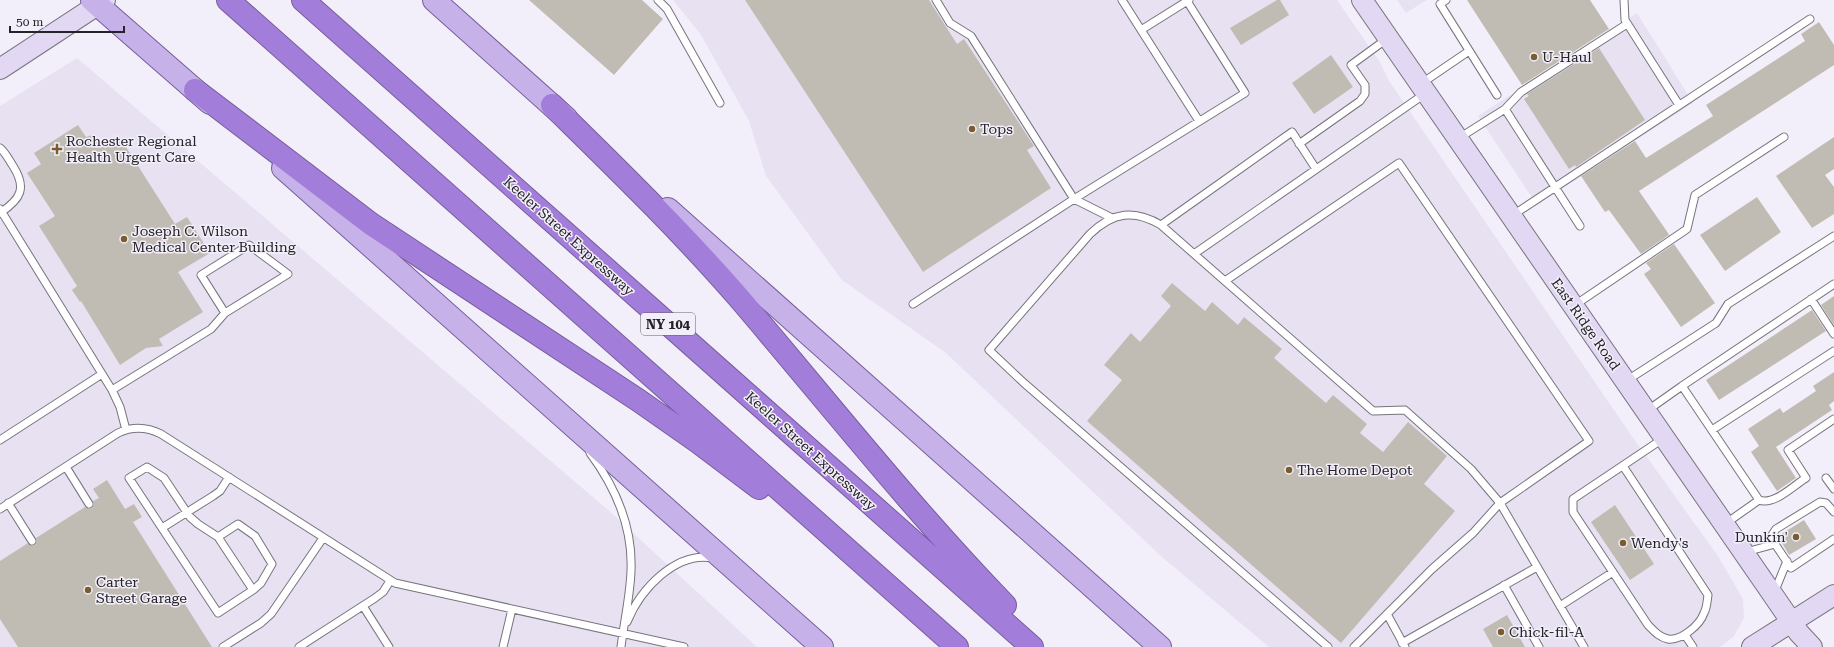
<svg xmlns="http://www.w3.org/2000/svg" width="1834" height="647" font-family="'Roboto Serif',serif">
	<rect width="100%" height="100%" fill="#f3effa"/>
	<path fill="#e7e1f2" d="M673,0H1337L1380,62L1389,81L1631,435L1718,556L1743,599L1744,618L1734,636L1720,647H1269L1163,558L946,353L842,280L766,176L749,121L701,35Z
		M1397,0H1427L1406,13Z
		M1637,13L1693,103L1537,205L1478,116Z
		M77,58L607,509L757,647H0V106Z"/>
	<path fill="#c1bcb3" d="M529,0H642L663,19L614,75Z
		M745,0H929L957,44L964,39L1034,146L1027,150L1051,188L923,272Z
		M1277,0H1280L1289,15L1241,45L1230,28Z
		M1467,0H1590L1609,29L1522,85Z
		M1819,22L1834,45V65L1639,191L1668,233L1669,235L1641,254L1609,210L1605,212L1581,176L1635,141L1646,158L1713,116L1706,105L1805,41L1801,34Z
		M1599,48L1645,120L1576,167L1575,165L1569,169L1524,99L1529,96L1527,94Z
		M1331,55L1353,87L1314,114L1292,83Z
		M78,125L86,137L92,135L101,147L119,136L175,224L187,217L210,253L178,272L203,312L159,339L163,346L146,348L120,365L81,301L80,302L72,290L77,286L39,226L55,216L27,173L41,164L34,153Z
		M1834,137V169L1825,175L1834,187V214L1812,228L1776,176Z
		M1757,197L1781,232L1725,271L1700,235Z
		M1674,244L1715,303L1681,327L1644,274L1651,269L1646,263Z
		M1172,283L1205,311L1212,302L1238,325L1244,317L1282,349L1274,358L1326,403L1333,395L1367,424L1360,433L1383,452L1408,422L1447,456L1424,484L1455,511L1341,643L1087,421L1122,380L1104,365L1131,333L1140,342L1171,306L1161,296Z
		M1834,296V325L1821,305Z
		M1812,310L1826,331L1719,400L1706,380Z
		M1834,372V401L1829,405L1832,410L1776,447L1796,478L1777,491L1751,452L1759,446L1748,429L1780,408L1783,413L1816,391L1813,386Z
		M107,480L125,509L134,504L142,517L133,522L212,647H18L0,619V561L28,543L32,546L35,545L37,541L36,538L85,507L89,509L92,508L94,504L93,501L99,498L93,489Z
		M1615,505L1654,564L1630,580L1591,522Z
		M1804,520L1816,539L1789,555L1778,536Z
		M1507,615L1525,647H1493L1483,629Z"/>
	<g fill="none" stroke-linecap="round" stroke-linejoin="round">
		<g stroke="#77747d" stroke-width="9">
			<path id="service" d="M658,0L667,9L720,103
				M936,0L950,23L971,36L1074,199L1112,218
				M1122,0L1199,121
				M1446,0L1440,4L1497,95
				M1624,0L1625,20L1679,105
				M1141,30L1189,0
				M1422,83L1469,51
				M1505,109L1580,226
				M1459,138L1505,109L1521,92L1627,24
				M1299,144L1360,101L1365,94V85L1351,65L1388,38
				M0,148C6,153 9,160 13,166C27,188 21,199 0,213
				M0,209L112,390L120,407L126,430
				M1513,215L1810,19
				M1161,225L1292,132L1316,169
				M1194,254L1426,93
				M1225,281L1399,163L1589,441L1500,503L1473,533L1432,569L1354,647
				M1811,299L1834,334
				M913,304L1074,199L1245,93L1187,1
				M1575,305L1687,229L1695,195L1784,137
				M1626,381L1716,323L1728,304L1834,236
				M1682,386L1834,284
				M112,390L211,329L225,313L288,274L249,245L201,275L225,313
				M1648,410L1682,386L1759,500C1774,506 1794,485 1806,478L1788,450L1834,419
				M1712,430L1834,351
				M0,440L102,374
				M590,453C616,488 633,527 631,571C630,597 624,622 621,647
				M1623,466L1708,595C1707,601 1707,608 1704,613C1700,625 1681,641 1668,639C1659,637 1654,631 1648,625L1573,512V499L1664,438
				M66,467L89,504
				M1826,478L1834,489
				M8,503L32,541
				M0,509L118,433C133,426 147,427 161,434L395,583L684,647
				M1834,512L1826,503L1820,502L1776,529L1772,535L1775,544L1791,568L1834,539
				M1725,524L1759,500
				M162,528L213,496L220,491L229,477
				M218,537L238,524L255,536L272,564L261,583L253,590L218,613L129,478L147,467L164,478L190,517L198,524L218,537L253,590
				M1746,552L1775,544
				M1504,585L1539,647
				M1774,593L1787,561
				M363,606L389,647
				M1560,606L1613,572
				M1387,614L1405,647
				M627,622C640,590 675,551 713,558
				M1685,635L1693,647
				M1402,643L1537,567
				M223,647L261,623L271,614L323,538
				M299,647L375,598L383,592L390,581
				M503,647L512,609
				M1328,647L1024,383L989,350L1090,234C1113,212 1134,209 1161,225L1373,411L1405,410L1471,469L1500,503L1584,647"/>
		</g>
		<g stroke="#77747d" stroke-width="22">
			<path id="secondary" d="M1362,0L1773,595L1799,633L1812,647
				M0,69L105,0
				M1752,647L1834,595"/>
		</g>
		<g stroke="#765e9b" stroke-width="24">
			<path id="primary" d="M92,0L210,103
				M434,0L566,118
				M283,168L822,647
				M668,209L1160,647"/>
		</g>
		<g stroke="#765e9b" stroke-width="24">
			<path id="motorway" d="M228,0L957,647
				M303,0L1032,647
				M195,90L371,224L638,400L698,442L759,488
				M552,105C616,168 680,230 739,298C827,401 911,508 1005,605"/>
		</g>
		<use href="#service" stroke="#fff" stroke-width="7"/>
		<use href="#secondary" stroke="#e3d8f4" stroke-width="20"/>
		<use href="#primary" stroke="#c7b1e9" stroke-width="22"/>
		<use href="#motorway" stroke="#a27dda" stroke-width="22"/>
	</g>
	<g fill="#795d30" stroke="#f3effa" stroke-width="1.5">
		<circle cx="1534" cy="57" r="4"/>
		<circle cx="972" cy="129" r="4"/>
		<path d="M55 143h4v4h4v4h-4v4h-4v-4h-4v-4h4z"/>
		<circle cx="124" cy="239" r="4"/>
		<circle cx="1289" cy="470" r="4"/>
		<circle cx="1796" cy="537" r="4"/>
		<circle cx="1623" cy="543" r="4"/>
		<circle cx="88" cy="590" r="4"/>
		<circle cx="1501" cy="632" r="4"/>
	</g>
	<g text-anchor="middle" stroke-width="3" stroke-linejoin="round" paint-order="stroke">
		<rect fill="#f3effa" stroke="#626066" stroke-width="1" x="641" y="313" width="54" height="22" rx="3"/>
		<g font-size="13" font-weight="bold" fill="#242327">
			<text x="668" y="329">NY 104</text>
		</g>
		<g font-size="14" fill="#242327" stroke="#f3effa" text-anchor="start">
			<text x="1542" y="62">U-Haul</text>
			<text x="980" y="134">Tops</text>
			<text x="66" y="146">Rochester Regional<tspan x="66" dy="16">Health Urgent Care</tspan></text>
			<text x="132" y="236">Joseph C. Wilson<tspan x="132" dy="16">Medical Center Building</tspan></text>
			<text x="1297" y="475">The Home Depot</text>
			<text x="1788" y="542" text-anchor="end">Dunkin'</text>
			<text x="1631" y="548">Wendy's</text>
			<text x="96" y="587">Carter<tspan x="96" dy="16">Street Garage</tspan></text>
			<text x="1509" y="637">Chick-fil-A</text>
		</g>
		<g font-size="14" fill="#242327" stroke="#f3effa">
			<text transform="translate(569 236) rotate(42)" y="5">Keeler Street Expressway</text>
			<text transform="translate(1586 324) rotate(55)" y="5">East Ridge Road</text>
			<text transform="translate(811 451) rotate(42)" y="5">Keeler Street Expressway</text>
		</g>
	</g>
	<path d="M10 26v6h114v-6" fill="none" stroke="#242327" stroke-width="2"/>
	<text x="16" y="26" font-size="12" fill="#242327" stroke="#f3effa" stroke-width="3" paint-order="stroke">50 m</text>
</svg>
